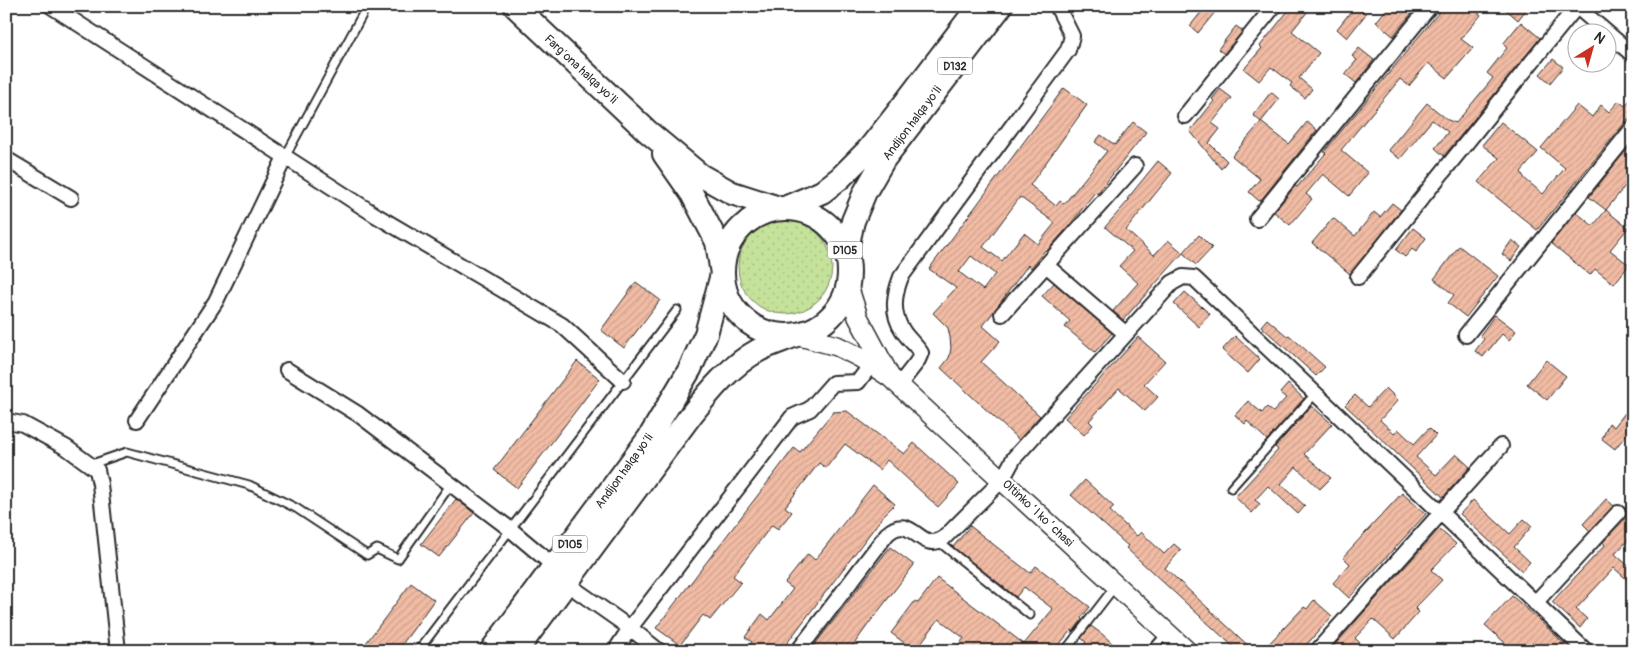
<svg xmlns="http://www.w3.org/2000/svg" width="1639" height="657" font-family="Pangolin,sans-serif">
	<defs>
		<pattern id="grass-dots" width="8" height="8" patternUnits="userSpaceOnUse" patternTransform="scale(1.25)"><rect width="8" height="8" fill="#c5e29a"/><path d="M2 2h.1M6 6h.1" fill="none" stroke="#a9c285" stroke-width="1.8" stroke-linecap="round"/></pattern>
		<pattern id="building-hatch" width="6" height="6" patternUnits="userSpaceOnUse" patternTransform="scale(1.25)"><rect width="6" height="6" fill="#f1bba4"/><path d="M-1 1l2-2M0 6l6-6M5 7l2-2" fill="none" stroke="#cfa18d"/></pattern>
	</defs>
	<rect width="100%" height="100%" fill="#fff"/>
	<filter id="ink" filterUnits="userSpaceOnUse"><feTurbulence type="fractalNoise" baseFrequency=".02" numOctaves="2"/><feDisplacementMap in="SourceGraphic" scale="10" xChannelSelector="R" yChannelSelector="G"/><feConvolveMatrix kernelMatrix="1 2 1 2 8 2 1 2 1" color-interpolation-filters="sRGB"/></filter>
	<g filter="url(#ink)">
		<path fill="url(#grass-dots)" stroke="#788662" d="M738 267a47 47 0 1 1 94 0a47 47 0 1 1-94 0Z"/>
		<path fill="url(#building-hatch)" stroke="#2b2b2b" fill-rule="evenodd" d="M1206,6H1220L1198,33L1190,26Z
			M1292,6H1312L1292,31L1319,53L1299,78L1312,89L1305,98L1290,86L1292,83L1271,67L1259,81L1244,69L1262,48L1260,46Z
			M1355,6L1366,14L1347,38L1337,29Z
			M1389,6H1418L1393,36L1376,22Z
			M1444,6H1471L1481,15L1461,39L1473,48L1447,78L1428,63L1409,86L1400,79L1341,150L1368,173L1349,196L1323,174L1306,194L1312,199L1290,225L1274,212L1295,186L1297,187L1326,153L1324,152Z
			M1502,6H1529L1518,20Z
			M1521,22L1540,38L1444,156L1435,148L1448,132L1432,120L1400,159L1388,150L1427,103L1448,120L1456,123L1493,78L1487,73L1507,48L1503,44Z
			M1236,26L1243,31L1224,54L1218,49Z
			M1359,48L1374,60L1356,83L1345,74L1357,60L1352,56Z
			M1553,59L1563,67L1550,83L1540,74Z
			M1064,88L1087,105L1030,185L1056,206L1060,201L1064,204L1107,151L1095,142L1101,135L1115,145L1133,122L1146,132L1097,194L1095,192L1069,226L1047,251L1045,250L1031,268L1028,265L983,326L1000,341L981,362L1040,416L1019,440L941,368L949,358L951,348L950,337L948,328L933,313L956,288L929,269ZM1020,197L1055,223L1038,244L1024,233L1002,261L983,247ZM971,256L995,274L983,290L959,272Z
			M1220,89L1232,98L1212,123L1220,129L1209,143L1227,161L1221,169L1190,131L1214,101L1212,99Z
			M1271,92L1279,99L1261,122L1253,115Z
			M1633,96V113L1537,230L1478,182L1499,158L1482,145L1501,122L1538,152L1521,172L1525,179L1543,194L1565,168L1541,148L1577,105L1592,117L1601,105L1609,112L1619,101L1625,106Z
			M1261,122L1289,144L1307,122L1317,130L1261,200L1259,201L1249,192L1260,179L1232,156Z
			M1627,149L1633,154V192L1625,186L1606,210L1589,197Z
			M1158,161L1172,173L1126,230L1154,255L1168,240L1183,253L1123,320L1113,311L1138,283L1119,266L1133,251L1105,227L1129,200L1127,199Z
			M1392,203L1401,210L1350,274L1312,243L1333,218L1355,236L1374,212L1380,217Z
			M1606,210L1628,228L1610,250L1629,265L1614,284L1595,269L1590,275L1551,243L1576,212L1593,226Z
			M1413,228L1426,238L1416,252L1412,249L1405,257L1396,250Z
			M1199,235L1212,248L1196,265L1183,253Z
			M1512,240L1521,247L1511,261L1502,254Z
			M1459,246L1498,276L1466,317L1448,303L1454,295L1434,279Z
			M636,282L660,300L624,348L601,330Z
			M1054,283L1112,333L1095,352L1065,327L1070,321L1042,296Z
			M1185,292L1210,314L1199,327L1174,304Z
			M1495,315L1516,331L1509,340L1502,334L1483,357L1475,351L1484,339L1480,335Z
			M1267,319L1287,336L1289,335L1325,367L1316,376L1261,326Z
			M1235,336L1260,359L1248,373L1222,350Z
			M1138,337L1165,361L1144,384L1158,397L1145,411L1119,388L1089,421L1093,425L1084,435L1065,418Z
			M1546,360L1566,376L1547,400L1527,384Z
			M577,361L600,379L517,488L494,470Z
			M1288,384L1304,399L1267,440L1247,421L1245,424L1235,415L1248,401L1262,413L1267,407L1273,412L1286,398L1280,393Z
			M1386,388L1398,400L1380,420L1394,433L1398,429L1414,444L1429,428L1436,435L1416,457L1436,475L1456,454L1470,467L1443,497L1345,405L1355,395L1368,407Z
			M1312,406L1332,424L1304,454L1331,478L1320,489L1296,467L1281,484L1305,506L1298,514L1268,486L1255,500L1260,504L1252,513L1235,497L1278,450L1275,447Z
			M847,411L904,454L914,443L959,484L938,507L887,460L880,470L845,444L826,468L819,463L785,507L792,512L778,529L772,525L733,576L741,582L710,620L703,615L680,645L656,628L794,448L800,452L833,412Z
			M1625,413L1633,419V426L1615,449L1602,439L1609,423L1614,427Z
			M1085,480L1114,507L1110,511L1137,536L1141,532L1164,554L1174,544L1181,550L1165,568L1254,651H1238L1126,548L1128,546L1071,495Z
			M873,485L895,504L884,515L781,651H746L752,642L745,637L762,614L769,620L793,589L785,583L808,554L815,560Z
			M1402,493L1426,514L1349,598L1333,583L1350,564L1343,557Z
			M456,499L474,513L439,557L421,544Z
			M1606,499L1614,506L1590,531L1583,524Z
			M1473,500L1510,534L1524,519L1532,526L1514,547L1530,562L1522,571L1460,514Z
			M1633,500V535L1615,554L1633,570V585L1614,568L1576,609L1587,619L1580,628L1552,602L1605,545L1603,542L1624,519L1627,514L1625,508Z
			M970,526L1030,573L1036,566L1090,607L1081,618L1082,620L1073,632L1071,630L1054,651H954L964,638L939,619L915,651L891,633L915,601L918,603L937,578L1024,644L1053,609L1024,587L1016,597L953,547Z
			M1439,529L1456,544L1431,570L1442,580L1415,608L1419,612L1395,639L1373,619L1355,638L1368,651H1329Z
			M890,547L914,565L870,622L849,651H810Z
			M411,583L434,600L412,631L397,651H360Z
			M1512,596L1537,618L1572,651H1514L1485,625Z
			M1314,600L1332,616L1301,651H1262L1304,607L1307,609Z
			M1091,626L1102,634L1121,651H1079L1086,642L1081,638Z"/>
		<g fill="none" stroke-linecap="round" stroke-linejoin="round">
			<g stroke="#2b2b2b" stroke-width="11">
				<path id="service" d="M285,157L367,6
					M89,465L127,452L249,485L296,508L367,555L377,549L398,559L451,484
					M1231,488L1315,394
					M939,542L1030,615
					M418,651L677,310
					M1065,651L1116,585
					M1151,651L1167,633"/>
			</g>
			<g stroke="#2b2b2b" stroke-width="18">
				<path id="minor" d="M51,6L377,216L562,325L623,381
					M1576,6L1633,55
					M1185,116L1274,6
					M6,159L71,198
					M1257,219L1430,6
					M1046,265L1126,334
					M1358,277L1577,6
					M1002,314L1135,166
					M1466,335L1633,128
					M287,370L358,414L510,529L554,566
					M899,385L917,362L921,353C916,345 908,339 903,331C891,313 894,295 901,277L1068,50L1072,36L1057,6
					M137,420L216,301L285,157
					M6,421L23,424L67,448L97,470L100,484L118,651
					M566,583L630,628L659,651
					M1535,603L1618,513
					M615,651L630,628L792,417L810,409L833,383L858,382L876,358
					M798,651L887,534C912,511 920,555 944,538L1002,480L1014,458L1172,283L1183,277L1194,278L1586,651
					M1317,651L1501,446"/>
			</g>
			<g stroke="#2b2b2b" stroke-width="22">
				<path id="secondary" d="M848,286L858,317L888,373
					M796,335L837,346L861,358L890,377L1187,651"/>
			</g>
			<g stroke="#2b2b2b" stroke-width="26">
				<path id="trunk" d="M515,6L647,131L700,175L732,193L782,209L822,192L840,178L868,150L895,116L979,6
					M723 272a63 63 0 1 1 126 0a63 63 0 1 1-126 0Z
					M846,253L853,221L865,192L884,159L1001,6
					M491,651L649,438L690,369L706,334L722,274L717,242L692,194L664,154
					M516,651L691,415C710,391 731,365 759,350C771,344 784,340 796,335"/>
			</g>
			<use href="#service" stroke="#fff" stroke-width="7"/>
			<use href="#minor" stroke="#fff" stroke-width="14"/>
			<use href="#secondary" stroke="#fff" stroke-width="19"/>
			<use href="#trunk" stroke="#fff" stroke-width="22"/>
		</g>
	</g>
	<g text-anchor="middle" stroke-width="5" stroke-linejoin="round" paint-order="stroke">
		<g fill="#fff" stroke="#6b6b6b" stroke-width="1">
			<rect x="937.5" y="57.5" width="35" height="17" rx="4"/>
			<rect x="827.5" y="241.5" width="35" height="17" rx="4"/>
			<rect x="552.5" y="535.5" width="35" height="17" rx="4"/>
		</g>
		<g font-size="11" font-weight="bold" fill="#2b2b2b">
			<text x="955" y="70">D132</text>
			<text x="845" y="254">D105</text>
			<text x="570" y="548">D105</text>
		</g>
		<g font-size="12" fill="#2b2b2b" stroke="#fff">
			<text transform="translate(581 69) rotate(43)" y="4">Farg‘ona halqa yo‘li</text>
			<text transform="translate(912 123) rotate(-53)" y="4">Andijon halqa yo‘li</text>
			<text transform="translate(624 471) rotate(-54)" y="4">Andijon halqa yo‘li</text>
			<text transform="translate(1038 513) rotate(43)" y="4">Oltinkoʻl koʻchasi</text>
		</g>
	</g>
	<rect width="1639" height="657" fill="none" stroke="#fff" stroke-width="25"/>
	<rect x="12" y="12" width="1614" height="632" fill="none" stroke="#2b2b2b" stroke-width="2" filter="url(#ink)"/>
	<g transform="translate(1592 48) rotate(37)"><circle r="24" fill="#ffffff" stroke="#aaaaaa"/>
	<path d="M0-4L9 19L0 12L-9 19Z" fill="#c8321e"/>
	<text y="-8" font-size="14" font-weight="bold" text-anchor="middle" fill="#2b2b2b">N</text>
	</g>
</svg>
